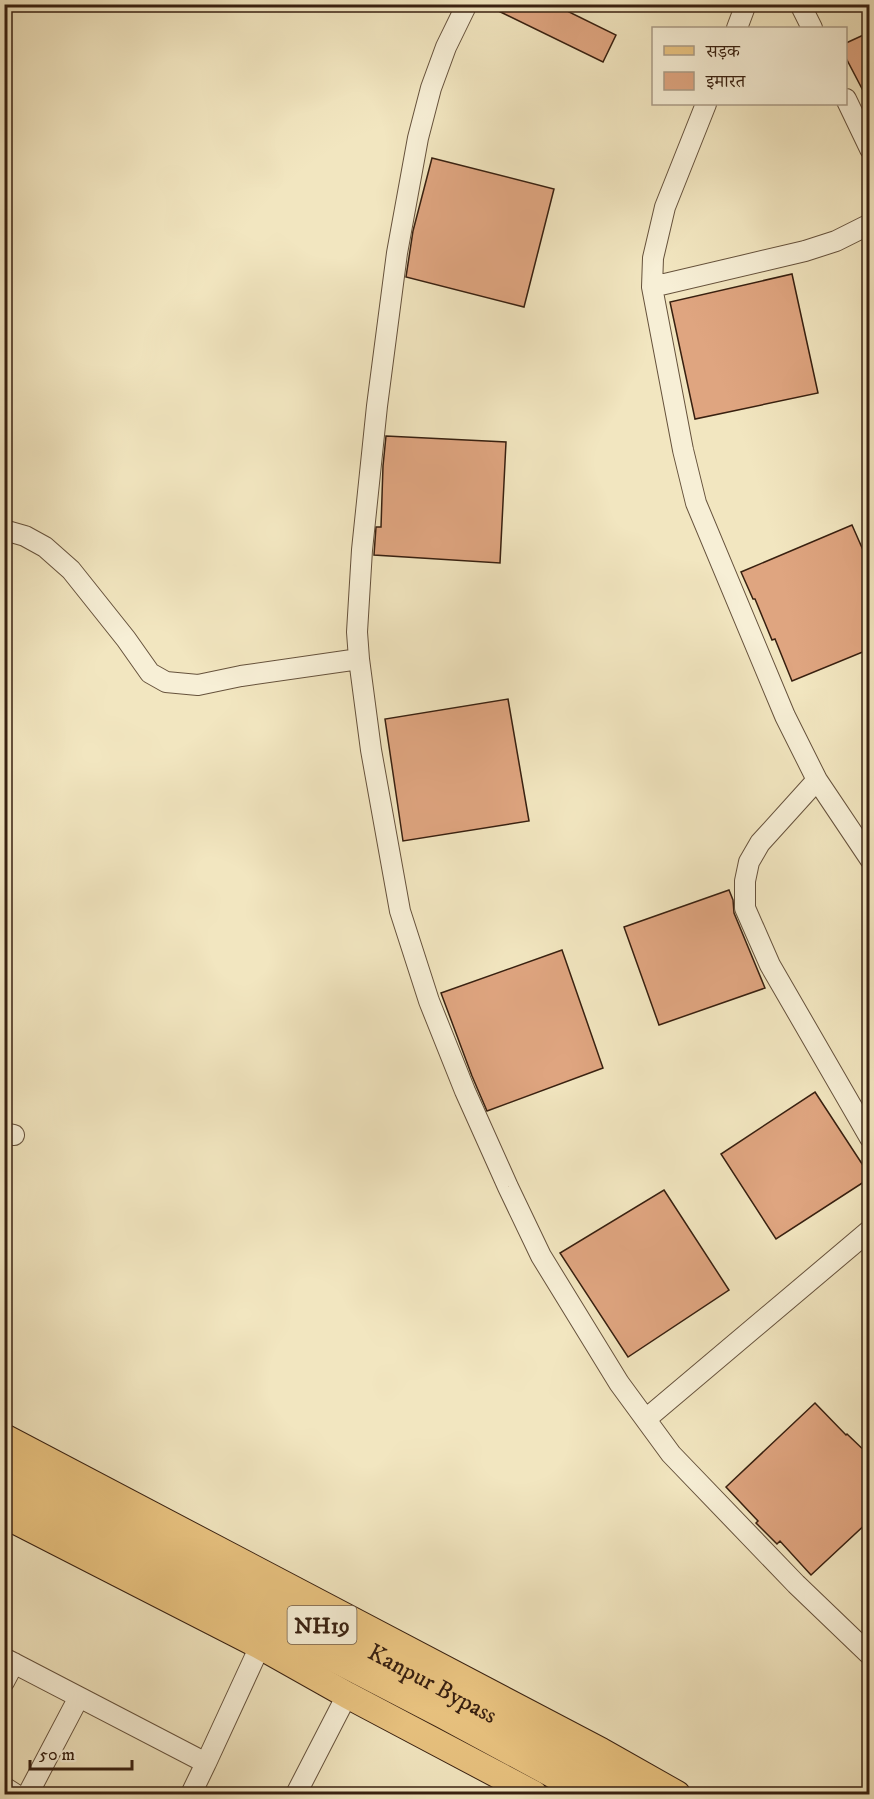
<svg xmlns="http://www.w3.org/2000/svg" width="874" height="1799" font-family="'IM FELL DW Pica','Noto Serif Devanagari',serif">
	<rect width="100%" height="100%" fill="#f2e6c0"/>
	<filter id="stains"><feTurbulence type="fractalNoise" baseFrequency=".00333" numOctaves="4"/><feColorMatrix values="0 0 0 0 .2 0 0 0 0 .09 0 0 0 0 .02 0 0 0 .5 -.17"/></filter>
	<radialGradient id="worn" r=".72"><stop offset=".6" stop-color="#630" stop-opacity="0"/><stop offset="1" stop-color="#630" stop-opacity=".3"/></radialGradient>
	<path fill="#dfa580" stroke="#382010" stroke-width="1.5" d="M484,4H553L616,35L603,62Z
		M870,32V104L846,58V43Z
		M432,158L554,189L524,307L406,277L413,231Z
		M792,274L818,393L695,419L670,302Z
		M386,436L506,442L500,563L374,555L376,527H381L383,466Z
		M852,525L870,566V649L792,681L775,639L772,640L755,599H753L741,572Z
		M508,699L529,821L403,841L385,719Z
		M729,890L733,900L734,913L765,988L659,1025L624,927Z
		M562,950L603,1068L487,1111L472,1076L441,993Z
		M815,1092L870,1176V1178L776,1239L721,1154Z
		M664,1190L729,1290L628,1357L560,1253Z
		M815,1403L846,1435L847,1434L870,1456V1520L811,1575L780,1541L777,1544L756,1523L758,1521L726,1487Z"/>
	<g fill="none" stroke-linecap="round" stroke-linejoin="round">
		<g stroke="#66523c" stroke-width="22">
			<path id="minor" d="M467,4L446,47L431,88L418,138L397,253L377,406L362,550L357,632L359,659L371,750L400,911L429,1001L465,1091L508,1187L541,1256L619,1383L671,1454L796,1584L870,1655
				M800,4L812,28
				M737,28L746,4
				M846,99L870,149
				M706,104L665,207L653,258L652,287L683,450L696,503L785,716L817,780L870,859
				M652,287L805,251L836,241L870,224
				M4,530L25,536L45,547L71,570L126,639L150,673L166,682L198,685L241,676L359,659
				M817,780L760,843L749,862L745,881V908L770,965L870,1138
				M4,1133L14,1135
				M646,1419L870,1230
				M4,1658L206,1763L191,1794
				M4,1682L14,1663
				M206,1763L260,1646
				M4,1787L15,1794
				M28,1794L79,1697
				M296,1794L347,1695"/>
		</g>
		<g stroke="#382010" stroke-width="28">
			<path id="major" d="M4,1437L601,1751L677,1794
				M4,1515L260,1646L347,1695L534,1794"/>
		</g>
		<g stroke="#382010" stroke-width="31">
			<g id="highway">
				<path id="s1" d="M4,1461C216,1570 428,1677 635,1794"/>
				<path d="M4,1487L443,1714L591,1794"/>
			</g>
		</g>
		<use href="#minor" stroke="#f7efd6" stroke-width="20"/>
		<use href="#major" stroke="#e9c380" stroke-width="26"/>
		<use href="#highway" stroke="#e9c380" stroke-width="28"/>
	</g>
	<g text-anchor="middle" stroke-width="4.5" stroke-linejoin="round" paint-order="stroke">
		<rect fill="#f7efd6" stroke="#715e4b" stroke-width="1.5" x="287.5" y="1606" width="69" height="38" rx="4.5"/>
		<g font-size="22" font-weight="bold" fill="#382010">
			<text x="322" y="1633">NH19</text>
		</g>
		<g font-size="24" fill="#382010" stroke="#f7efd6">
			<text dy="8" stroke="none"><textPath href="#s1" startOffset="483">Kanpur Bypass</textPath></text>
		</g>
	</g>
	<rect width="874" height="1799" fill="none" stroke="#f2e6c0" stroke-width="24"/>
	<rect x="6" y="6" width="862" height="1787" fill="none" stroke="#382010" stroke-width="3"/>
	<rect x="12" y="12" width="850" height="1775" fill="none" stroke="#382010" stroke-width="1.5"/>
	<rect x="652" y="27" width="195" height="78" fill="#f7efd6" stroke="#ab9c87" stroke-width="1.5"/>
	<rect x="664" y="46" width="30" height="9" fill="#e9c380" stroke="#ab9c87" stroke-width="1.5"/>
	<text x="706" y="57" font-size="18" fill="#382010">सड़क</text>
	<rect x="664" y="72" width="30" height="18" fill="#dfa580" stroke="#ab9c87" stroke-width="1.5"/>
	<text x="706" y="87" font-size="18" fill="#382010">इमारत</text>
	<path d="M30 1760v9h102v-9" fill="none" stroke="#382010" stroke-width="3"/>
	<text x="39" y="1760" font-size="18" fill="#382010" stroke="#f7efd6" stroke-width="4.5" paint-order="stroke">50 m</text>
	<rect width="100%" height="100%" filter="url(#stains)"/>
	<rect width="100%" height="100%" fill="url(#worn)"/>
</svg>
